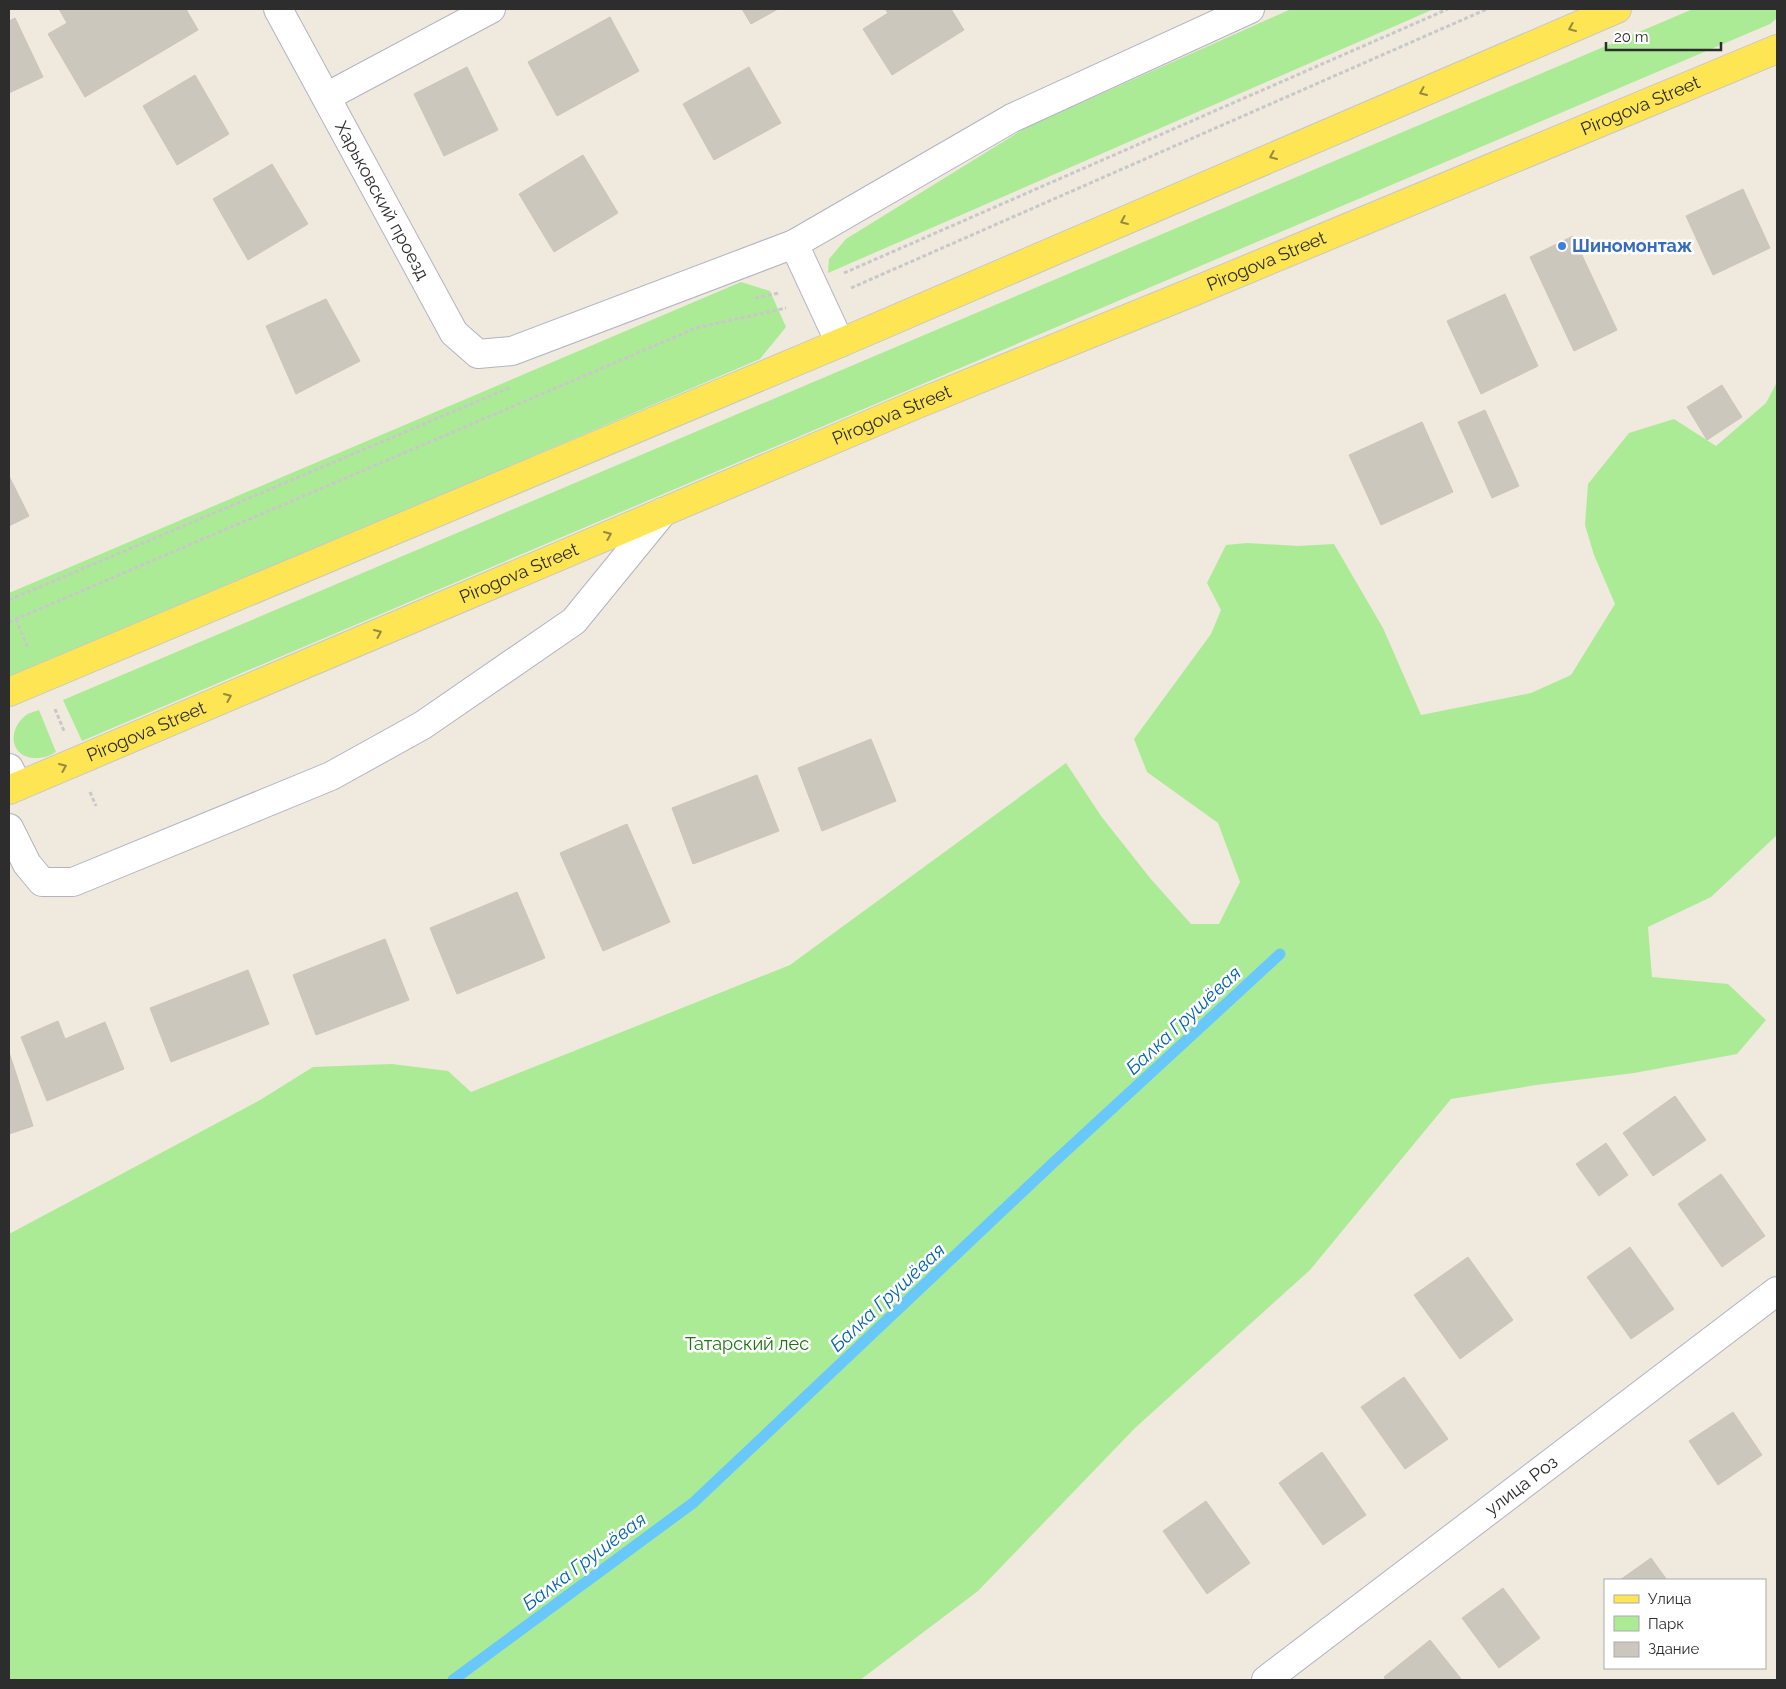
<svg xmlns="http://www.w3.org/2000/svg" width="1786" height="1689" font-family="Raleway,sans-serif">
	<rect width="100%" height="100%" fill="#efe9de"/>
	<path fill="#aceb96" d="M1291,9H1434L828,273L829,259L846,239L1027,127Z
		M1693,9H1777V18L1770,24L82,741L63,700Z
		M741,282L770,291L786,327L760,359L9,680V593Z
		M1777,382V835L1711,897L1648,927L1652,977L1728,984L1766,1020L1737,1054L1634,1073L1536,1085L1451,1099L1310,1270L1135,1428L978,1591L860,1680H9V1234L260,1100L313,1067L392,1064L448,1071L471,1092L790,965L1066,763L1101,816L1150,878L1191,924H1219L1240,882L1218,823L1147,772L1134,739L1211,634L1221,610L1207,583L1226,545L1247,543L1298,546L1334,544L1383,628L1421,715L1531,693L1571,675L1615,604L1594,555L1585,525L1588,484L1629,433L1674,419L1716,446L1766,403Z
		M39,710L56,752C51,755 44,758 38,758C11,759 6,732 25,716C28,713 34,712 39,710Z"/>
	<g fill="none" stroke-linecap="round" stroke-linejoin="round">
		<path stroke="#68c7fb" stroke-width="11" d="M453,1680L693,1503L1053,1163L1280,954"/>
	</g>
	<path fill="#cbc7bc" stroke="#cbc6b7" d="M59,9H186L198,30L85,97L48,34L67,23Z
		M742,9H778L751,24Z
		M885,9H951L964,30L892,75L863,29L888,13Z
		M610,17L639,71L557,116L528,62Z
		M15,18L43,77L9,93V21Z
		M467,67L498,130L444,156L414,94Z
		M749,67L781,123L714,160L683,104Z
		M195,75L229,134L177,165L143,106Z
		M583,155L618,213L554,252L519,194Z
		M272,164L308,224L248,260L213,199Z
		M1743,189L1770,248L1713,275L1686,216Z
		M1573,236L1617,330L1574,351L1530,257Z
		M1505,294L1538,366L1481,394L1447,321Z
		M326,299L360,361L296,394L266,326Z
		M1722,385L1742,417L1707,440L1687,407Z
		M1485,410L1519,486L1492,498L1458,422Z
		M1422,422L1453,492L1381,525L1349,455Z
		M9,476L29,516L9,526Z
		M871,739L896,801L822,831L798,768Z
		M757,775L779,831L693,864L672,808Z
		M627,824L670,922L603,951L560,853Z
		M517,892L545,958L457,994L430,928Z
		M385,939L409,1000L316,1035L293,975Z
		M248,970L269,1024L171,1062L150,1008Z
		M58,1021L65,1039L105,1022L124,1069L47,1101L21,1037Z
		M9,1052L33,1126L9,1134Z
		M1675,1096L1706,1140L1653,1176L1623,1133Z
		M1606,1143L1628,1175L1599,1196L1576,1164Z
		M1721,1174L1765,1236L1722,1267L1678,1204Z
		M1630,1247L1674,1309L1631,1339L1587,1277Z
		M1468,1257L1513,1320L1460,1359L1414,1295Z
		M1404,1377L1448,1439L1405,1469L1361,1407Z
		M1733,1412L1762,1455L1718,1485L1689,1441Z
		M1322,1452L1366,1515L1323,1545L1279,1483Z
		M1206,1501L1250,1563L1207,1594L1163,1531Z
		M1651,1558L1667,1580H1620Z
		M1503,1588L1540,1638L1499,1668L1462,1618Z
		M1430,1640L1462,1680H1386L1384,1677Z"/>
	<g fill="none" stroke-linecap="round" stroke-linejoin="round">
		<g stroke="#b2b3c2" stroke-width="30">
			<g id="minor">
				<path id="s1" d="M278,9L454,333L478,354L512,351L794,244L1012,118L1250,9"/>
				<path d="M326,97L491,9"/>
				<path d="M794,244L840,343"/>
				<path d="M9,768L18,786"/>
				<path d="M9,828L27,864L42,882H73L331,776L423,725L574,621L663,512"/>
				<path id="s2" d="M1266,1680L1777,1291"/>
			</g>
		</g>
		<g stroke="#c8c8c8" stroke-width="30">
			<g id="major">
				<path d="M9,692L840,343L1617,9"/>
				<path id="s3" d="M9,790L915,405L1195,291L1777,49"/>
			</g>
		</g>
		<path stroke="#c8c8c8" stroke-width="3" stroke-dasharray="4 2.5" stroke-linecap="butt" d="M844,273L1448,9
			M851,288L1487,9
			M755,298L779,293
			M9,600L511,387
			M16,619L28,649
			M9,622L696,328L786,308
			M55,709L64,731
			M90,792L96,806"/>
		<use href="#minor" stroke="#fff" stroke-width="28"/>
		<use href="#major" stroke="#fee554" stroke-width="28"/>
	</g>
	<defs><path id="oneway-chevron" d="M-2-3.5L2.5 0L-2 3.5" fill="none" stroke-width="1.6" stroke-linecap="round" stroke-linejoin="round" transform="scale(1.25)"/></defs>
	<g stroke="#968940">
		<use href="#oneway-chevron" transform="translate(1572 28) rotate(157)"/>
		<use href="#oneway-chevron" transform="translate(1423 92) rotate(157)"/>
		<use href="#oneway-chevron" transform="translate(1273 156) rotate(157)"/>
		<use href="#oneway-chevron" transform="translate(1124 221) rotate(157)"/>
		<use href="#oneway-chevron" transform="translate(608 535) rotate(-23)"/>
		<use href="#oneway-chevron" transform="translate(378 633) rotate(-23)"/>
		<use href="#oneway-chevron" transform="translate(228 697) rotate(-23)"/>
		<use href="#oneway-chevron" transform="translate(63 767) rotate(-23)"/>
	</g>
	<circle fill="#3f7fe0" stroke="#fff" stroke-width="2" cx="1562" cy="246" r="5"/>
	<g text-anchor="middle" stroke-width="5" stroke-linejoin="round" paint-order="stroke">
		<g font-size="18" fill="#2d2d2d" stroke="#fff">
			<text dy="6" stroke="none"><textPath href="#s3" startOffset="1769">Pirogova Street</textPath></text>
			<text dy="6" stroke="none"><textPath href="#s1" startOffset="218">Харьковский проезд</textPath></text>
			<text dy="6" stroke="none"><textPath href="#s3" startOffset="1364">Pirogova Street</textPath></text>
			<text dy="6" stroke="none"><textPath href="#s3" startOffset="959">Pirogova Street</textPath></text>
			<text dy="6" stroke="none"><textPath href="#s3" startOffset="554">Pirogova Street</textPath></text>
			<text dy="6" stroke="none"><textPath href="#s3" startOffset="149">Pirogova Street</textPath></text>
			<text dy="6" stroke="none"><textPath href="#s2" startOffset="321">улица Роз</textPath></text>
		</g>
		<g font-size="18" font-weight="bold" fill="#366cbe" stroke="#fff" text-anchor="start">
			<text x="1572" y="252">Шиномонтаж</text>
		</g>
		<g font-size="18" fill="#1f7313" stroke="#fff">
			<text x="747" y="1350">Татарский лес</text>
		</g>
		<g font-size="19" font-style="italic" fill="#0063ae" stroke="#fff">
			<text transform="translate(1183 1020) rotate(-43)" y="7">Балка Грушёвая</text>
			<text transform="translate(887 1297) rotate(-43)" y="7">Балка Грушёвая</text>
			<text transform="translate(584 1561) rotate(-37)" y="7">Балка Грушёвая</text>
		</g>
	</g>
	<rect width="1786" height="1689" fill="none" stroke="#2d2d2d" stroke-width="20"/>
	<rect x="1604" y="1579" width="162" height="90" fill="#ffffff" stroke="#ababab"/>
	<rect x="1614" y="1595" width="25" height="8" fill="#fee554" stroke="#ababab"/>
	<text x="1648" y="1604" font-size="15" fill="#2d2d2d">Улица</text>
	<rect x="1614" y="1616" width="25" height="15" fill="#aceb96" stroke="#ababab"/>
	<text x="1648" y="1629" font-size="15" fill="#2d2d2d">Парк</text>
	<rect x="1614" y="1642" width="25" height="15" fill="#cbc7bc" stroke="#ababab"/>
	<text x="1648" y="1654" font-size="15" fill="#2d2d2d">Здание</text>
	<path d="M1606 42v8h115v-8" fill="none" stroke="#2d2d2d" stroke-width="2.5"/>
	<text x="1614" y="42" font-size="15" fill="#2d2d2d" stroke="#ffffff" stroke-width="4" paint-order="stroke">20 m</text>
</svg>
